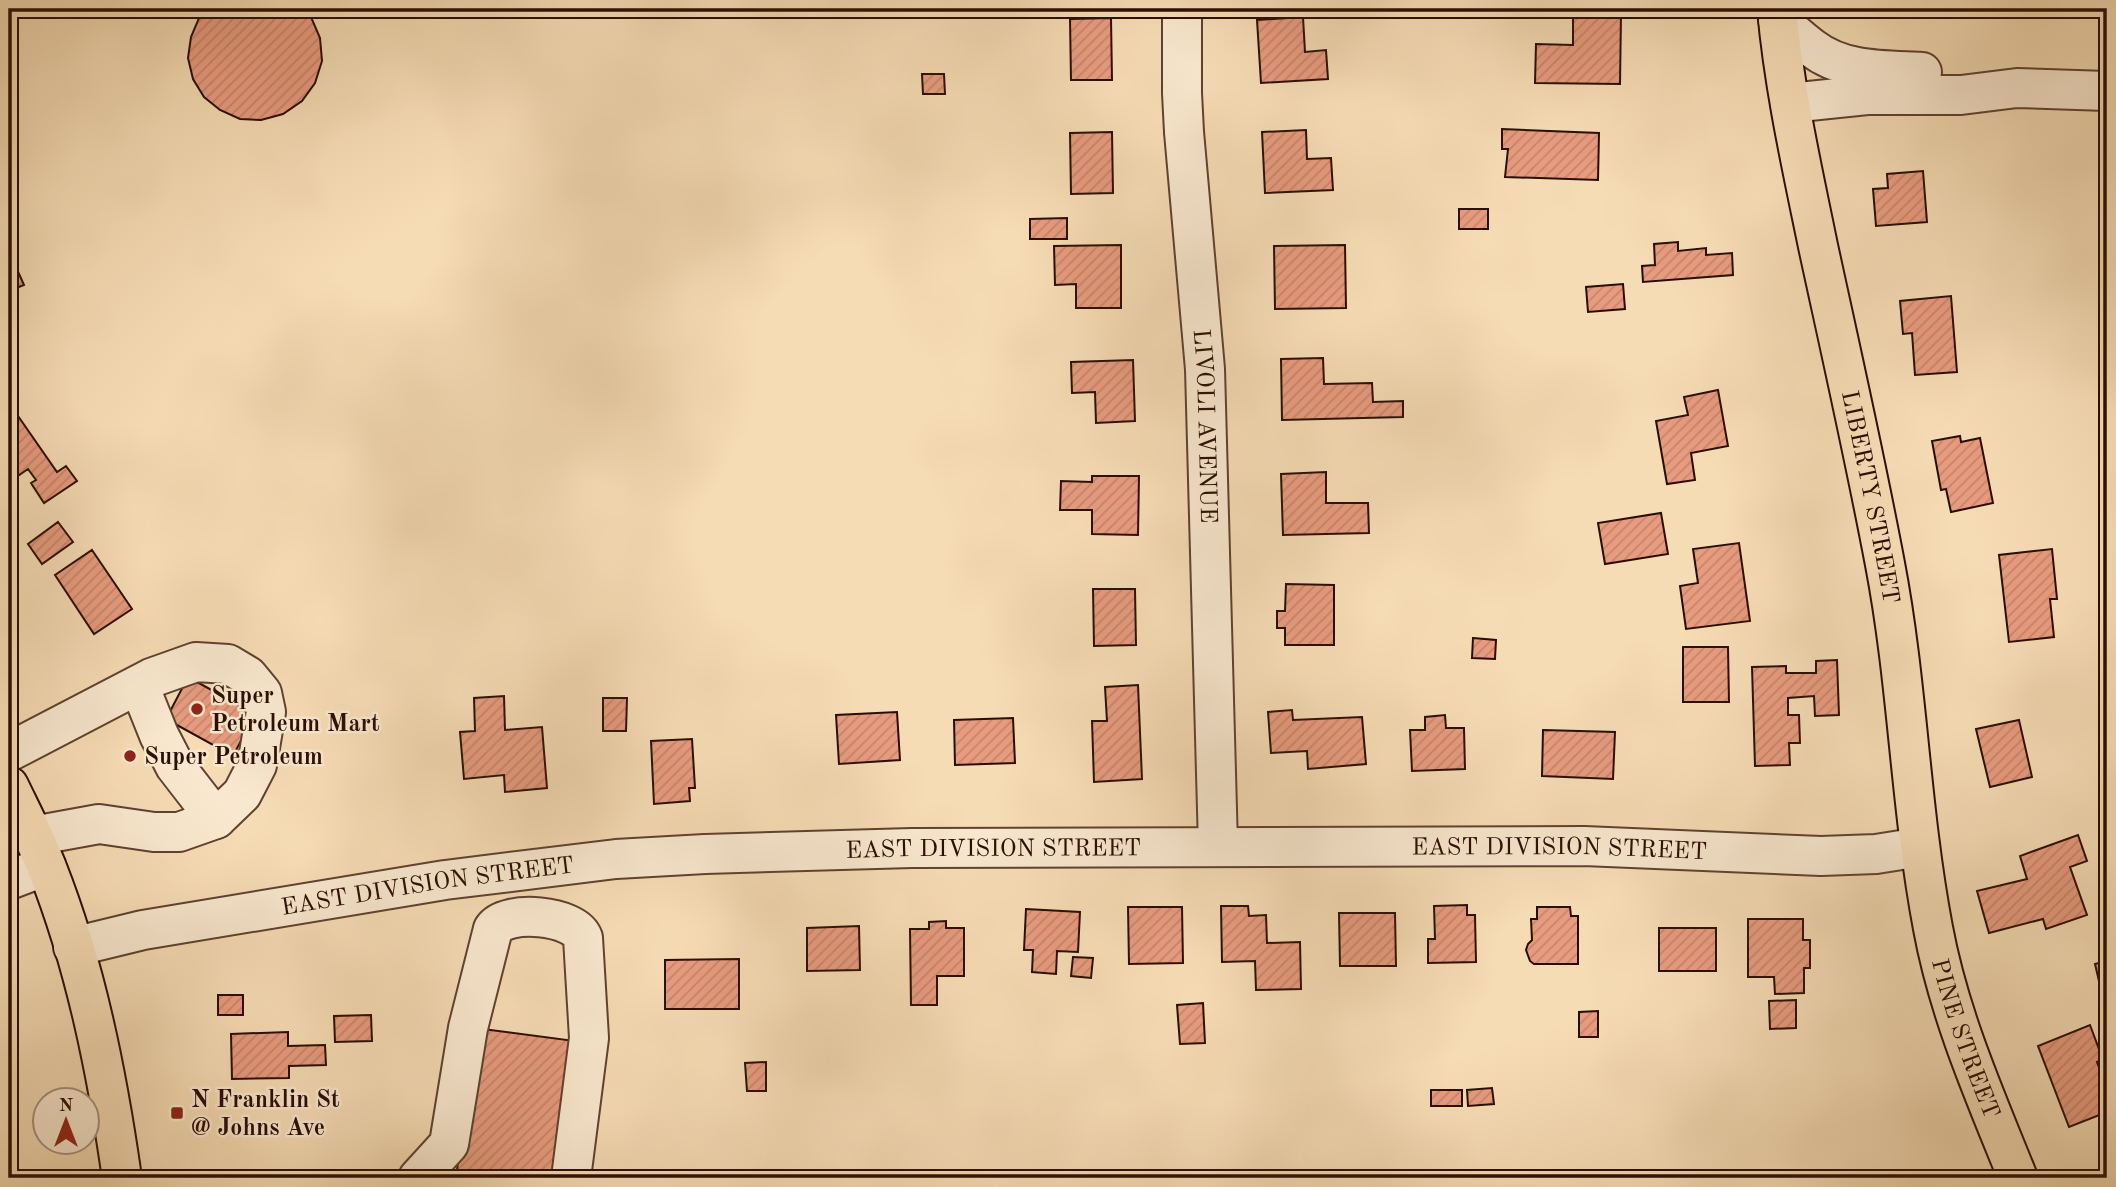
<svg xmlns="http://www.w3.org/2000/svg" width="2116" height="1187" font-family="'Old Standard TT',serif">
	<defs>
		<pattern id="building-hatch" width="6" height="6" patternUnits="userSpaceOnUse" patternTransform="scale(1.75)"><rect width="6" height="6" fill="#e89c7f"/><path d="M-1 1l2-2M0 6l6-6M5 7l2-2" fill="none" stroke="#c7856c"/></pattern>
	</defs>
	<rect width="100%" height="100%" fill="#f6dcb5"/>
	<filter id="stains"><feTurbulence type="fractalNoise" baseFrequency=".00286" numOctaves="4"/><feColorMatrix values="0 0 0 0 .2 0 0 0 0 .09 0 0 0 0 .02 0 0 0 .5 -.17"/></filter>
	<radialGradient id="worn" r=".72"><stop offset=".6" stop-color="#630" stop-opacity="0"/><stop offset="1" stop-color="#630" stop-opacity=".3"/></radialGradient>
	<path fill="url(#building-hatch)" stroke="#2b0e03" stroke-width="2" d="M207,9H303L311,17L320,38L322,61L315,83L302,101L283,114L261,120L240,119L220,110L204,97L193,79L188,58L191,37L199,18Z
		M1573,13L1621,14L1620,84L1535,83L1536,44L1573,45Z
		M1303,17L1305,52L1326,50L1328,79L1261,83L1257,20Z
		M1111,18L1112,80H1071L1070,19Z
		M922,74H944L945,94H923Z
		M1502,129L1599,133L1598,180L1505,177L1508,149H1502Z
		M1306,130L1307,159L1331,158L1333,190L1265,193L1262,132Z
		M1112,132L1113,193L1071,194L1070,133Z
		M1923,171L1927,222L1876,226L1873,189L1888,188L1887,174Z
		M1459,209H1488V229H1459Z
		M1067,218V239H1030V219Z
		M1678,242V251L1706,248V255L1732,253L1733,275L1643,282L1642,266L1655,265L1654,244Z
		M1121,245V308H1076V284L1055,285L1054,246Z
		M1345,245L1346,308L1275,309L1274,246Z
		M16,267L24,285L9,291V271Z
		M1623,284L1625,309L1588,312L1586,287Z
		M1951,296L1957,372L1915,375L1912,333L1903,334L1900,301Z
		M1323,358L1324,384L1372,383L1373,402L1403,401V417L1282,420L1281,359Z
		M1133,360L1135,421L1096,423L1095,392L1072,393L1071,362Z
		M1718,390L1728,446L1691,453L1695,480L1667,484L1656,421L1688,415L1684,397Z
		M9,403L57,472L66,466L77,481L44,503L31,483L36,480L28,469L9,482Z
		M1960,436L1961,442L1980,438L1993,503L1951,512L1946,489L1941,490L1932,441Z
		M1326,472V503H1368L1369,533L1283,535L1281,474Z
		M1092,476H1139L1138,535L1092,534V510H1060L1061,481L1092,482Z
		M1661,513L1668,554L1605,564L1598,523Z
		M58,522L73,542L42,564L28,544Z
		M1739,543L1750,621L1686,629L1680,586L1698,583L1693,549Z
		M2052,549L2057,599H2050L2054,637L2009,642L1999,555Z
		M92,550L132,609L94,634L55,575Z
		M1286,584L1334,585V645H1285V628H1277V611H1285Z
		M1093,589H1135L1136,645L1094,646Z
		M1473,638L1496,640L1495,659L1472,658Z
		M1683,647H1728L1729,702H1683Z
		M1837,660L1839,715L1815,716L1814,696L1788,698V715H1799L1800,743H1789L1790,765L1755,766L1752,667L1786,666V673H1816V661Z
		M188,677L255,714L233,756L166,719Z
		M1138,685L1142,779L1094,782L1092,721H1107L1105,687Z
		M504,696L505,730L542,727L547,788L505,792L504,775L464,779L460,732L475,731L474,698Z
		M603,698H627L626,731H603Z
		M1292,710L1293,720L1362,717L1366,764L1308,769L1307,751L1271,753L1268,712Z
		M897,712L900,760L839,764L836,715Z
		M1445,715L1446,728H1464L1465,769L1412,771L1410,730H1425V717Z
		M1013,718L1015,763L955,765L954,720Z
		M2019,720L2032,777L1990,787L1976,729Z
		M1543,730L1615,732L1613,779L1542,776Z
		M692,739L695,788H689L690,801L654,804L651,741Z
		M2078,835L2087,861L2070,867L2087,915L2046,929L2043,919L1989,933L1977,891L2027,879L2020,856Z
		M1467,905V915H1475L1476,962L1428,963V939H1435L1434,906Z
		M1221,906H1248L1249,916L1266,915L1267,943L1300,942L1301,989L1256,990L1255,961L1222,962Z
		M1128,907H1182L1183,963L1129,964Z
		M1537,907H1570L1571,916H1578V964H1534L1530,961L1526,950L1528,944L1532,940L1531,919H1537Z
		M1026,909L1080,912L1078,952L1057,951L1056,974L1032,972L1033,950H1024Z
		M1339,913H1395L1396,966H1340Z
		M1748,919H1803V940H1810V968H1804V993L1775,994L1774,977H1748Z
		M946,921V928H964V976H937V1005H911L910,929H929V922Z
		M859,926L860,970L807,971V928Z
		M1659,928H1716V971H1659Z
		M1073,957L1093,958L1091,978L1071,976Z
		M739,959V1009H665V960Z
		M2107,961V1007H2105L2095,964Z
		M218,995H243V1015H218Z
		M1796,1000V1028L1770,1029L1769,1001Z
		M1203,1003L1205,1043L1180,1044L1177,1005Z
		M1598,1011V1037H1579V1012Z
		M371,1015L372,1041L335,1042L334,1016Z
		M2090,1025L2103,1060L2097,1062L2107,1090V1112L2069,1127L2038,1046Z
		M475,1028L575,1041L557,1178H456Z
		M288,1032V1046L325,1045L326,1065L289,1066V1078L232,1079L231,1034Z
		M766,1062V1091H747L745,1063Z
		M1492,1088L1494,1104L1468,1106L1467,1090Z
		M1431,1090H1462V1106H1431Z"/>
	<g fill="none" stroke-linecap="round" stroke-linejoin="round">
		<g stroke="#5e4230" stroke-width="42">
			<g id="minor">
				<path id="s1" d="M1182,9V93L1184,132L1205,369L1218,846"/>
				<path d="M1778,19C1789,29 1800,39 1812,48C1843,72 1884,70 1922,72"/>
				<path d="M1790,103L1867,95H1961L2017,88L2107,91"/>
				<path d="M139,685L159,735L175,766L216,819"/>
				<path d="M9,752L151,678L196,662L228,664L248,676L262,693L266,712L257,765L242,794L216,819L179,832H154L99,824L33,836"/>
				<path d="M9,880L46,866"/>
				<path id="s2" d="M73,947L143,930L445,880L616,859L705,854L912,848L1584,846L1821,856L1876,854L1920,847"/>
				<path d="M418,1178L449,1144L468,1028L493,929C506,909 575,915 583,938L589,1038L571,1178"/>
			</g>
		</g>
		<g stroke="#2b0e03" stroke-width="42">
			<g id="major">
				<path id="s3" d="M1777,9C1784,88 1802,168 1818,246C1841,352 1865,458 1885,564C1908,684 1910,807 1933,928C1949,1015 1985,1096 2018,1178"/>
				<path d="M9,786C22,813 36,840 47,868C86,967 107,1073 122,1178"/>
			</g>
		</g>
		<use href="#minor" stroke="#f9e8cf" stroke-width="38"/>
		<use href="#major" stroke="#f6dcb5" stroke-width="38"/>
	</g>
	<g fill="#8f2418" stroke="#f9e8cf" stroke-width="2.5">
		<circle cx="197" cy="709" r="7"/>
		<circle cx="130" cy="756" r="7"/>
		<rect x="170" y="1106" width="14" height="14" rx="3.5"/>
	</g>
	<g text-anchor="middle" stroke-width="5" stroke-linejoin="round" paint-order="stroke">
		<g font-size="24" fill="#2b0e03" stroke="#f9e8cf">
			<text dy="8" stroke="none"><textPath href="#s1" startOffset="418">LIVOLI AVENUE</textPath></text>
			<text dy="8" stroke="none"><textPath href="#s3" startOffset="497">LIBERTY STREET</textPath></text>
			<text dy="8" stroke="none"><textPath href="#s2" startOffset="928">EAST DIVISION STREET</textPath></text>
			<text dy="8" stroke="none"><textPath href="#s2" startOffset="1494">EAST DIVISION STREET</textPath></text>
			<text dy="8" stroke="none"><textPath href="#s2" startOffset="360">EAST DIVISION STREET</textPath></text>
			<text dy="8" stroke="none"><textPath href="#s3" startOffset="1048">PINE STREET</textPath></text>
		</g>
		<g font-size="24" font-weight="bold" fill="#2b0e03" stroke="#f9e8cf" text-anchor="start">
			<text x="211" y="703">Super<tspan x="211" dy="28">Petroleum Mart</tspan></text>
			<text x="144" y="764">Super Petroleum</text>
			<text x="191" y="1107">N Franklin St<tspan x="191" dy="28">@ Johns Ave</tspan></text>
		</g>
	</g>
	<rect width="2116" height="1187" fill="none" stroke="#f6dcb5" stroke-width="35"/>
	<rect x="10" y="10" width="2095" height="1166" fill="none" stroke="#2b0e03" stroke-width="3.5"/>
	<rect x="18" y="18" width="2081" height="1152" fill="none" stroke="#2b0e03" stroke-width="2"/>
	<g transform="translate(66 1121)"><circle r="33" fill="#f9e8cf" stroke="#a7917d" stroke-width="2"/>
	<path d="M0-5L12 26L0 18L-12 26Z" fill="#8f2418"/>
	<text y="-10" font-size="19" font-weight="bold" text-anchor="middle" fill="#2b0e03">N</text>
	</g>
	<rect width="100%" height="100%" filter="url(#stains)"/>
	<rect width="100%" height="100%" fill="url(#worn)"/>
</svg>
